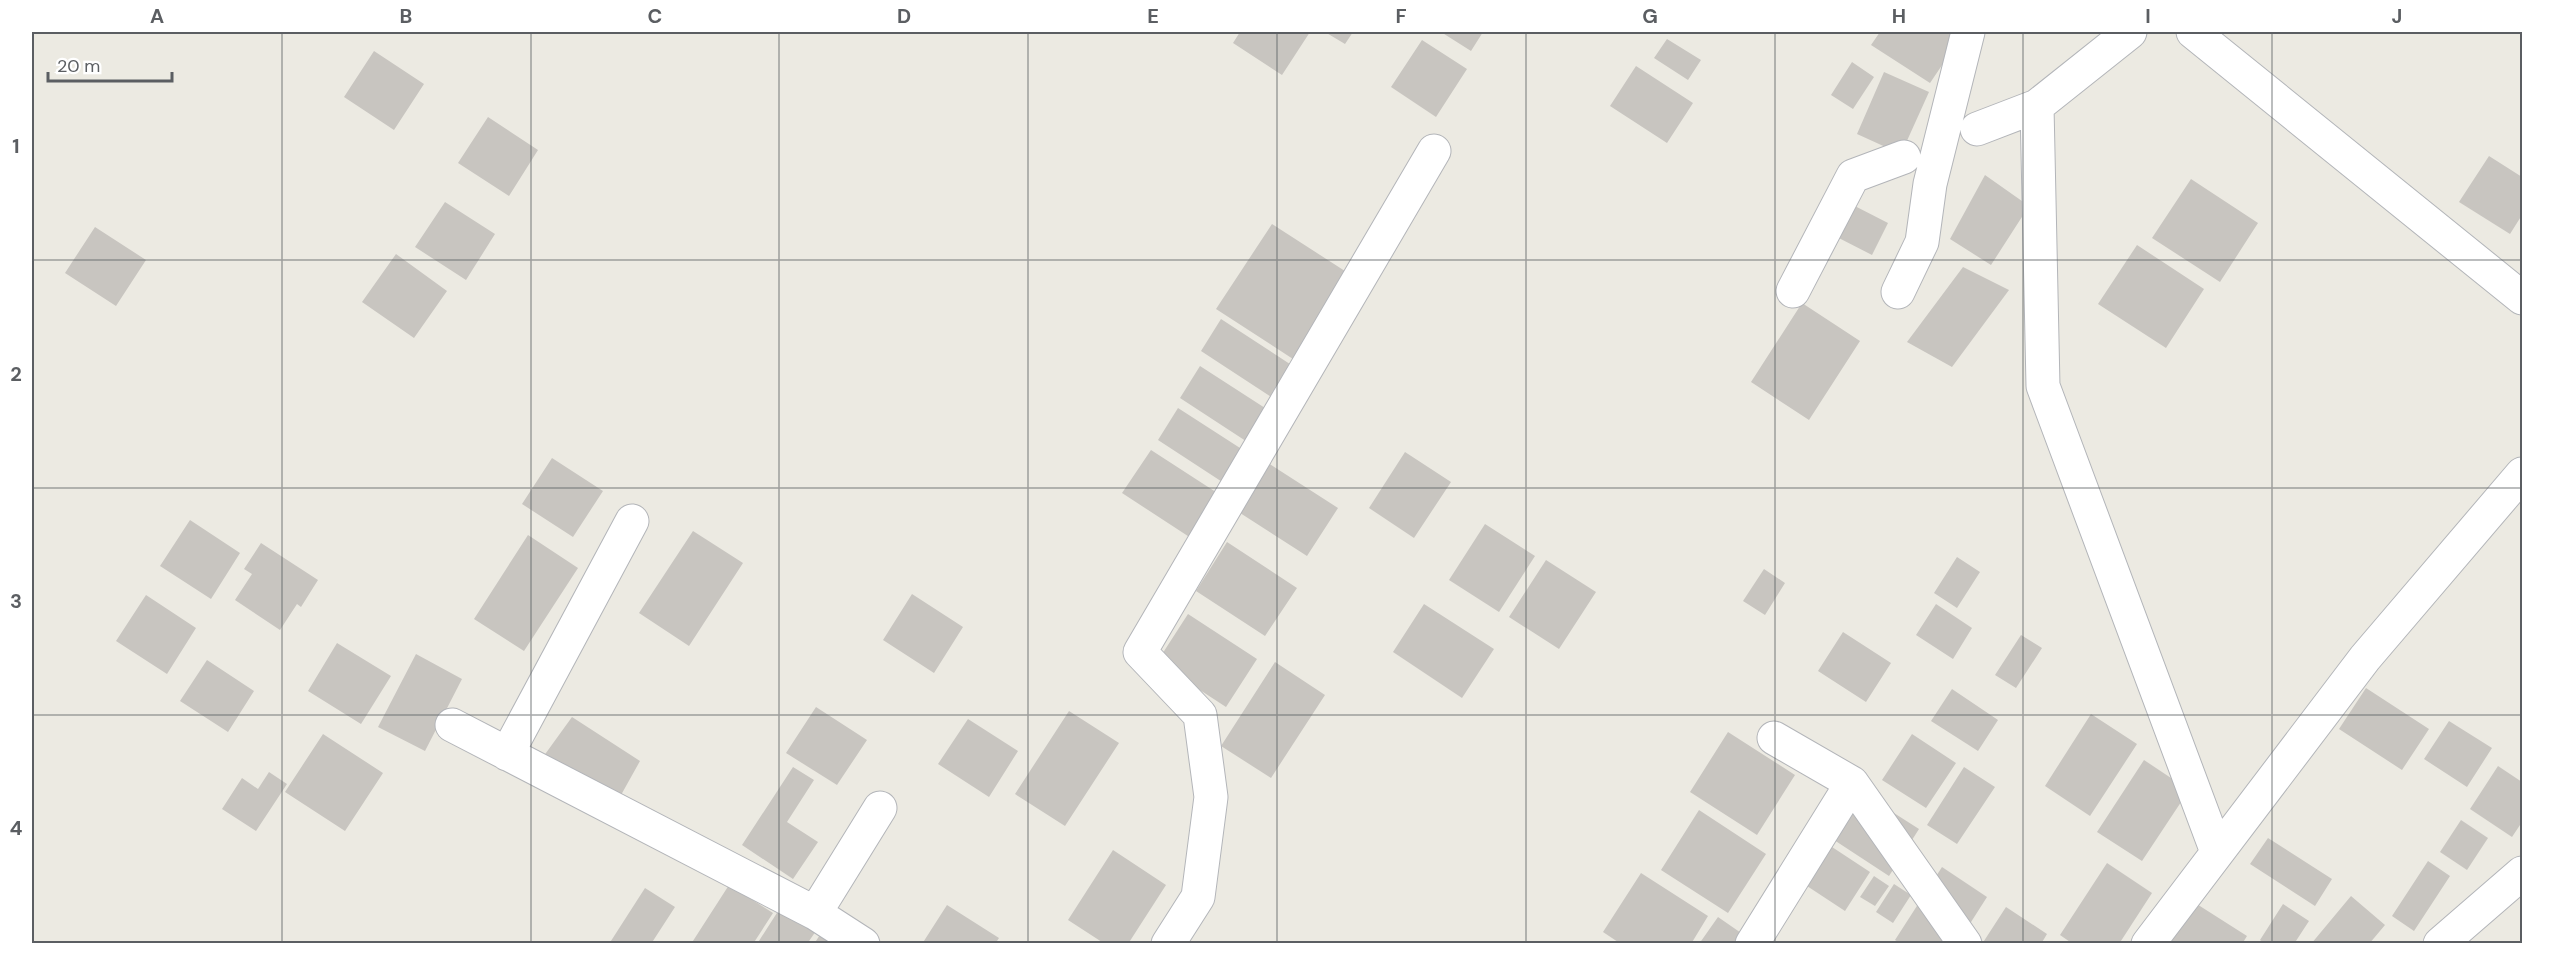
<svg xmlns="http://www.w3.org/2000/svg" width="2554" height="975" font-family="'DM Sans',sans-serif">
	<rect width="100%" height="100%" fill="#eceae2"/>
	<path fill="#c8c5c0" d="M1240,32H1310L1282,75L1233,43Z
		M1325,32H1353L1345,44Z
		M1441,32H1483L1471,51Z
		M1880,32H1959L1963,34L1930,83L1871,45Z
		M1667,39L1701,60L1688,80L1654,58Z
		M1422,40L1467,69L1436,117L1391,87Z
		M374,51L424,84L394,130L344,97Z
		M1852,62L1874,77L1853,109L1831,95Z
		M1636,66L1693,103L1667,143L1610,106Z
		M1884,72L1929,92L1901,154L1857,134Z
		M488,117L538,150L509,196L458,163Z
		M2489,156L2522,177V215L2510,234L2459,202Z
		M1985,175L2029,206L1991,265L1950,239Z
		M2191,179L2258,223L2220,282L2152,238Z
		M445,202L495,234L466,280L415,247Z
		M1847,202L1888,223L1872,255L1831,234Z
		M1272,224L1348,273L1293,359L1216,309Z
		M95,227L146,260L116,306L65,273Z
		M2137,245L2204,289L2166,348L2098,304Z
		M396,254L447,291L414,338L362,302Z
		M1963,267L2009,290L1952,367L1907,342Z
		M1802,303L1860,341L1809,420L1751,382Z
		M1221,319L1296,368L1276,400L1201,351Z
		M1200,366L1276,415L1255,447L1180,398Z
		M1178,408L1254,457L1233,489L1158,440Z
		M1151,450L1222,496L1194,540L1122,493Z
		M1405,452L1451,482L1414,538L1369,508Z
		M552,458L603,491L573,537L522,504Z
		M1268,463L1338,508L1307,556L1237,511Z
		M190,520L240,553L211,599L160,566Z
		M1485,524L1535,556L1499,612L1449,580Z
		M693,531L743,563L689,646L639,613Z
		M528,535L578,568L524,651L474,619Z
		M1227,542L1297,588L1265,636L1196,591Z
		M261,543L318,580L301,607L297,604L280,630L235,600L252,574L244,569Z
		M1957,557L1980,572L1957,608L1934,593Z
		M1546,560L1596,592L1559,649L1509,617Z
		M1764,569L1785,583L1765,615L1743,601Z
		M912,594L963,627L934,673L883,640Z
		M146,595L196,628L167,674L116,641Z
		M1424,604L1494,649L1462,698L1393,652Z
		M1936,604L1972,628L1953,659L1916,635Z
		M1188,614L1257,659L1226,707L1157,662Z
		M1843,632L1891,663L1866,702L1818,671Z
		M2021,635L2042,648L2016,688L1995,675Z
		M337,643L391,676L361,724L308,691Z
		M416,654L462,679L425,751L378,727Z
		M207,660L254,691L228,732L180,701Z
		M1275,662L1325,695L1271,778L1221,746Z
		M2366,688L2429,729L2402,770L2339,729Z
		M1952,689L1998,720L1978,751L1931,721Z
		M816,707L867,740L837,785L786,753Z
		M1069,711L1119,743L1065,826L1015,794Z
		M2091,714L2137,744L2090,816L2045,786Z
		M572,717L640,761L616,804L538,764Z
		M968,719L1018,751L989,797L938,764Z
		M2449,721L2492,748L2467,787L2424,759Z
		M1728,732L1795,775L1757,835L1690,792Z
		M323,734L383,773L345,831L285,792Z
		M1912,734L1956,763L1926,808L1882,780Z
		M2144,760L2189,790L2142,861L2097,832Z
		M2498,766L2522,782V822L2512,837L2470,809Z
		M793,767L814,780L787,822L818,842L793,879L742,845Z
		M1964,767L1995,787L1957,844L1927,825Z
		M269,772L287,784L256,831L222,809L242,778L258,789Z
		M1861,792L1919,829L1889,876L1831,838Z
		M1699,810L1766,854L1728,913L1661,870Z
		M2461,820L2488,838L2467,870L2440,852Z
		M2268,838L2332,879L2315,906L2250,864Z
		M1832,847L1870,872L1845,911L1807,886Z
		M1113,850L1166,885L1128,944H1105L1068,920Z
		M2428,861L2450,876L2414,931L2392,916Z
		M2107,863L2152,893L2119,944H2073L2060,935Z
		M1942,867L1987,897L1957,944H1901L1895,940Z
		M1641,873L1708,916L1691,944H1621L1603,932Z
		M1874,876L1889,886L1875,906L1860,897Z
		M1894,884L1911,895L1893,923L1876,912Z
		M729,885L773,913L753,944H691Z
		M645,888L675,907L651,944H609Z
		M2351,896L2385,925L2369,944H2311Z
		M2192,901L2247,936L2242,944H2173L2167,940Z
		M2283,904L2309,921L2294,944H2265L2260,940Z
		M782,905L818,928L807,944H757Z
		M947,905L999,938L995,944H922Z
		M2006,907L2047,934L2041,944H1982Z
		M1718,917L1744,935L1738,944H1699Z
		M827,924L838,944H814Z"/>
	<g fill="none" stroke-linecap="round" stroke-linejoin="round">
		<g stroke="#b3b5b9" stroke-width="35">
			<path id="minor" d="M2130,32L2037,106L2043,386L2217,852
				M2193,32L2522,298
				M1977,129L2037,106
				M1793,291L1853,176L1904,157
				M1898,292L1922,242L1930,184L1968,32
				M452,725L815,913L863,944
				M507,754L632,521
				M1852,783L1965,944
				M815,913L880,808
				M1168,944L1198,897L1211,797L1200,715L1140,652L1434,151
				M1752,944L1852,783L1774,738
				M2148,944L2365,658L2522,474
				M2440,944L2522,873"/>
		</g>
		<use href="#minor" stroke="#fff" stroke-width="33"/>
	</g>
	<path fill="none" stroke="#5b5e62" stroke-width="1.5" stroke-opacity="0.55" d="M282,32V944M531,32V944M779,32V944M1028,32V944M1277,32V944M1526,32V944M1775,32V944M2023,32V944M2272,32V944M32,260H2522M32,488H2522M32,715H2522"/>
	<rect width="2554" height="975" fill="none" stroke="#ffffff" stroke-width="66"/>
	<path d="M48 72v9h124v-9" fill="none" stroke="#5b5e62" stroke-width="3"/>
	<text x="57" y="72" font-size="18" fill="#5b5e62" stroke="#ffffff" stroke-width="4.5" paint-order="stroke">20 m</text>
	<rect x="33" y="33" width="2488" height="909" fill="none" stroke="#5b5e62" stroke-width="2"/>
	<g font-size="20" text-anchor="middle" font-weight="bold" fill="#5b5e62">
		<text x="157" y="23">A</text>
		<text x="406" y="23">B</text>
		<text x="655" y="23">C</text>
		<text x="904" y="23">D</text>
		<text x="1153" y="23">E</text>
		<text x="1401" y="23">F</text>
		<text x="1650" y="23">G</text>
		<text x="1899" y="23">H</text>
		<text x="2148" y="23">I</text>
		<text x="2397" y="23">J</text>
		<text x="16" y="153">1</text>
		<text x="16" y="381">2</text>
		<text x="16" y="608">3</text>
		<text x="16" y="835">4</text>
	</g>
</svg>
